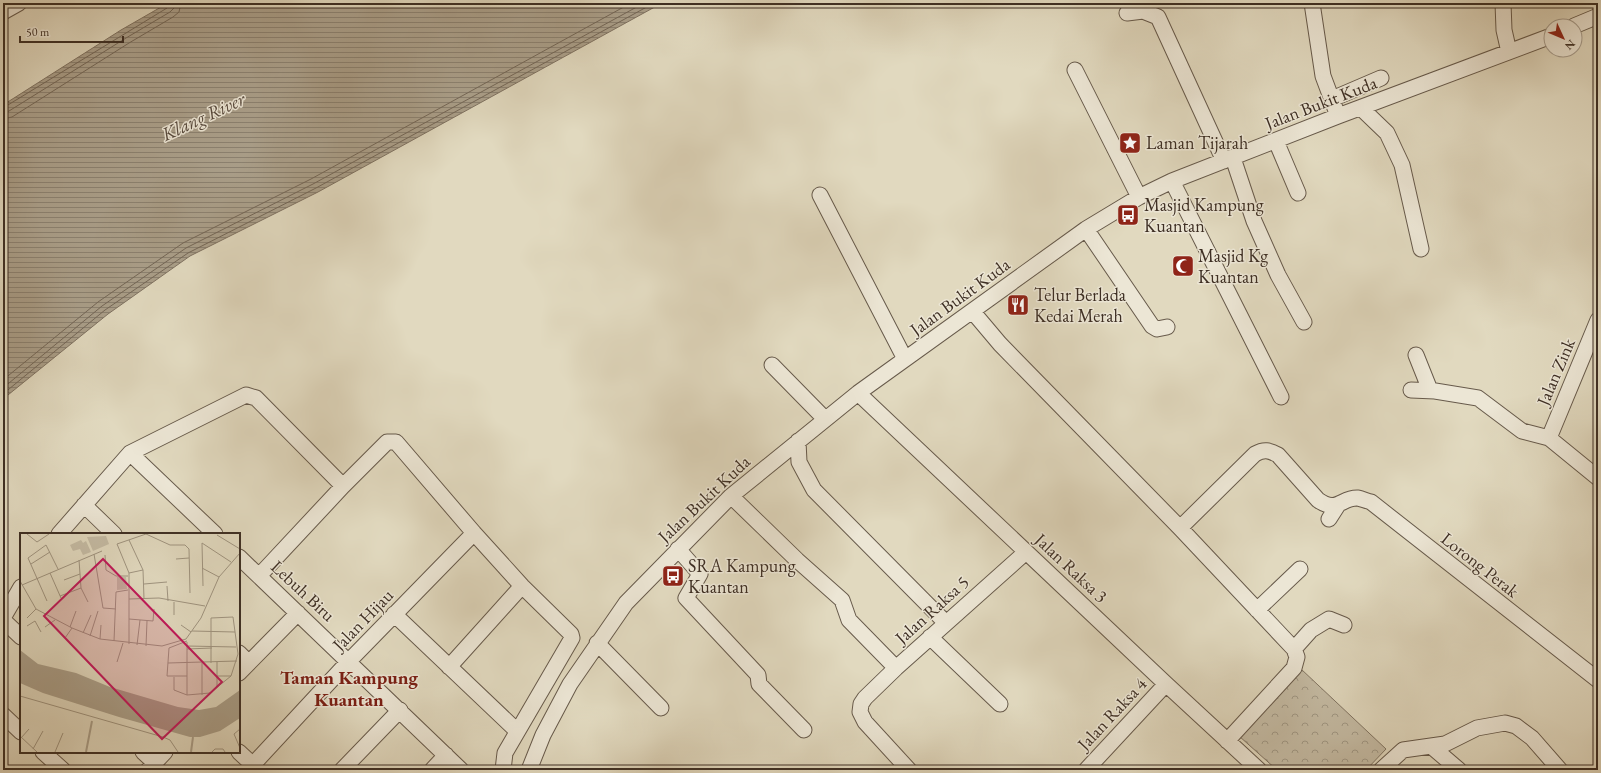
<svg xmlns="http://www.w3.org/2000/svg" width="1601" height="773" font-family="'EB Garamond',serif">
	<defs>
		<pattern id="park-crowns" width="20" height="18" patternUnits="userSpaceOnUse"><rect width="20" height="18" fill="#c5bca5"/><path d="M2 6a3 3 0 1 1 6 0M12 15a3 3 0 1 1 6 0" fill="none" stroke="#a19986"/></pattern>
		<pattern id="water-rules" width="6" height="5" patternUnits="userSpaceOnUse"><rect width="6" height="5" fill="#aa9f8a"/><path d="M0 2.5h6" fill="none" stroke="#8c8271"/></pattern>
	</defs>
	<rect width="100%" height="100%" fill="#e1d9bf"/>
	<filter id="stains"><feTurbulence type="fractalNoise" baseFrequency=".005" numOctaves="4"/><feColorMatrix values="0 0 0 0 .2 0 0 0 0 .09 0 0 0 0 .02 0 0 0 .5 -.17"/></filter>
	<radialGradient id="worn" r=".72"><stop offset=".6" stop-color="#630" stop-opacity="0"/><stop offset="1" stop-color="#630" stop-opacity=".3"/></radialGradient>
	<path fill="url(#park-crowns)" stroke="#827664" d="M1301,669L1386,749L1366,770H1277L1239,736Z"/>
	<path fill="url(#water-rules)" stroke="#7f7261" d="M168,3H662L318,192L190,256L108,314L3,399V105L121,30Z"/>
	<g fill="none" stroke-linecap="round" stroke-linejoin="round">
		<path stroke="#746757" stroke-width="1" d="M3,108L167,8L170,3
			M3,113L9,111L126,38L170,12L174,8L175,3
			M3,119L12,117L129,43L173,17L179,12L181,3
			M3,380L98,302L183,243L311,179L631,3
			M3,388L102,306L186,248L313,184L644,3
			M3,394L105,310L188,253L316,188L654,3"/>
		<g stroke="#675a4b" stroke-width="17">
			<path id="minor" d="M1312,3L1323,76L1338,116
				M1503,3L1504,30L1509,52
				M3,12L19,3
				M1127,13L1143,11L1158,17L1224,161
				M1574,26L1598,16
				M1075,70L1139,197
				M1332,99L1381,78
				M1361,108L1387,133L1402,165L1421,249
				M1276,141L1298,193
				M1233,158L1254,221L1278,275L1304,322
				M1172,181L1281,397
				M820,195L905,359
				M1086,229L1152,326L1157,329L1167,327
				M973,312L1000,344L1180,528L1294,649L1297,657L1294,668L1227,741
				M1416,355L1430,390
				M772,365L825,419
				M1411,390L1435,391L1478,398L1522,431L1549,438L1598,478
				M858,393L1166,684L1259,770
				M1549,438L1598,320
				M798,441L799,462L814,490L946,623
				M130,453L215,534
				M731,496L797,560L842,600L849,620L896,668
				M84,505L114,534
				M1329,519L1338,505
				M1180,528L1255,454C1264,449 1269,450 1278,455L1318,500C1338,514 1341,497 1358,498C1362,499 1367,501 1371,502L1598,680
				M59,534L130,453L246,395L256,398L343,486
				M678,549L700,574L686,598L758,675L759,684L804,730
				M239,557L461,770
				M259,576L343,486L387,442H396L474,533L522,586L571,634L572,638L505,753L503,770
				M1257,610L1300,569
				M394,614L517,731
				M3,618L21,587
				M3,620L21,637
				M930,637L1000,704
				M597,643L661,708
				M1294,649L1311,630L1329,619L1344,625
				M239,653L249,663
				M449,667L522,586
				M239,673L298,613
				M3,715L21,732
				M1431,746L1459,770
				M43,752L63,770
				M143,752L155,763
				M239,752L253,765
				M148,770L165,752
				M248,770L349,661L474,533
				M342,770L400,710
				M432,770L446,755
				M529,770L543,735L570,684L626,603L731,496L858,393L1086,229L1139,197L1172,181L1338,116L1551,36
				M909,770L865,722L860,712L861,704L865,698L896,668L1026,552
				M1086,770L1166,684
				M1381,770L1403,750L1445,744L1477,728L1505,723L1516,726L1532,738L1560,770"/>
		</g>
		<use href="#minor" stroke="#ece6d5" stroke-width="15"/>
	</g>
	<defs>
		<g id="sight-square" transform="scale(1.15)"><rect x="-9" y="-9" width="18" height="18" rx="4" fill="#8f2418" stroke="#ece6d5"/><path d="M0-6L1.8-2.2L6-1.7L2.9 1.2L3.7 5.4L0 3.3L-3.7 5.4L-2.9 1.2L-6-1.7L-1.8-2.2Z" fill="#fff"/></g>
		<g id="bus-square" transform="scale(1.15)"><rect x="-9" y="-9" width="18" height="18" rx="4" fill="#8f2418" stroke="#ece6d5"/><path d="M-5-6H5V4H4V6H2V4H-2V6H-4V4H-5ZM-3.5-4V0h7V-4ZM-3.5 1.2v1.5H-2V1.2ZM2 1.2v1.5H3.5V1.2Z" fill="#fff"/></g>
		<g id="mosque-square" transform="scale(1.15)"><rect x="-9" y="-9" width="18" height="18" rx="4" fill="#8f2418" stroke="#ece6d5"/><path d="M3.5-4.9A6 6 0 1 0 3.5 4.9A5 5 0 1 1 3.5-4.9Z" fill="#fff"/></g>
		<g id="restaurant-square" transform="scale(1.15)"><rect x="-9" y="-9" width="18" height="18" rx="4" fill="#8f2418" stroke="#ece6d5"/><path d="M-5-6h1v4h1v-4h1v4h1v-4h1v5L-1.5 .5V6h-2V.5L-5-1ZM5-6V6H3V1.5H1.5Q1.5-4 5-6Z" fill="#fff"/></g>
	</defs>
	<g fill-rule="evenodd">
		<use href="#sight-square" x="1130" y="143"/>
		<use href="#bus-square" x="1128" y="215"/>
		<use href="#mosque-square" x="1183" y="266"/>
		<use href="#restaurant-square" x="1018" y="305"/>
		<use href="#bus-square" x="673" y="576"/>
	</g>
	<g text-anchor="middle" stroke-width="3" stroke-linejoin="round" paint-order="stroke">
		<g font-size="18" fill="#3e2f24" stroke="#ece6d5">
			<text transform="translate(1321 103) rotate(-21)" y="6">Jalan Bukit Kuda</text>
			<text transform="translate(960 297) rotate(-36)" y="6">Jalan Bukit Kuda</text>
			<text transform="translate(1556 372) rotate(-67)" y="6">Jalan Zink</text>
			<text transform="translate(704 499) rotate(-43)" y="6">Jalan Bukit Kuda</text>
			<text transform="translate(1480 565) rotate(38)" y="6">Lorong Perak</text>
			<text transform="translate(1071 568) rotate(43)" y="6">Jalan Raksa 3</text>
			<text transform="translate(303 591) rotate(43)" y="6">Lebuh Biru</text>
			<text transform="translate(932 610) rotate(-42)" y="6">Jalan Raksa 5</text>
			<text transform="translate(363 620) rotate(-46)" y="6">Jalan Hijau</text>
			<text transform="translate(1112 714) rotate(-47)" y="6">Jalan Raksa 4</text>
		</g>
		<g font-size="18" fill="#3e2f24" stroke="#ece6d5" text-anchor="start">
			<text x="1146" y="149">Laman Tijarah</text>
			<text x="1144" y="211">Masjid Kampung<tspan x="1144" dy="21">Kuantan</tspan></text>
			<text x="1198" y="262">Masjid Kg<tspan x="1198" dy="21">Kuantan</tspan></text>
			<text x="1034" y="301">Telur Berlada<tspan x="1034" dy="21">Kedai Merah</tspan></text>
			<text x="688" y="572">SRA Kampung<tspan x="688" dy="21">Kuantan</tspan></text>
		</g>
		<g font-size="19" font-style="italic" fill="#594b3e" stroke="#ece6d5">
			<text transform="translate(203 116) rotate(-25)" y="7">Klang River</text>
		</g>
		<g font-size="19" font-weight="bold" fill="#7a1f14" stroke="#ece6d5">
			<text x="349" y="684">Taman Kampung<tspan x="349" dy="22">Kuantan</tspan></text>
		</g>
	</g>
	<g transform="translate(20 533)">
		<rect width="220" height="220" fill="#e1d9bf"/>
		<path d="M97,44H106L107,56L97,57Z" fill="#c5bca5"/>
		<path d="M86,3L89,11L73,18L67,4ZM61,7L63,10L66,8L71,19L63,22L60,16L53,18L50,12Z" fill="#c5bca5"/>
		<path d="M0,117L18,131L56,140L90,154L158,174L179,177L196,174L220,157V185L200,198L180,204H170L99,184L23,160L0,150Z" fill="#aa9f8a"/>
		<path fill="none" stroke="#aa9f8a" stroke-width="2" d="M66,219L72,188M171,219L173,204"/>
		<path fill="none" stroke="#a09581" stroke-width="1" d="M7,1L17,9L29,1M197,2L220,16M109,7L123,37L124,66M74,21L83,75L96,76M85,22L86,37L96,43H108M156,26L169,25M59,27L61,55L68,69M11,31L30,19M182,35L199,44M123,37L109,40L97,11L126,1L150,12H165L169,16L170,60M30,40L41,65M109,40V111M44,47L60,41M0,48L16,76L52,95L80,106L142,113L166,106L181,85L199,44L220,20M124,51L147,49M2,52L82,18M147,53L148,68M183,53L182,10L211,29M40,63L61,55M109,66L139,65L185,73M27,68L8,25L26,12L38,36M154,82V69M7,85L16,76M109,86L133,88L134,76M161,92L171,99M7,93L15,88L21,99M25,94L35,87M50,94L56,78M172,98L215,99M63,100L71,82M70,103L78,78M45,105L52,95M80,106L81,92M94,108L96,59L108,57M167,108L149,115L147,143H167M167,109V162M117,112L120,87M126,113L127,88M167,113L216,114M167,116L192,115M97,129L103,110M197,129V154M148,130L217,128M197,143H211M154,144V157L167,162L190,160L211,143L218,121L213,84L191,85V130M182,162V130M0,163L143,204L150,207L158,219M220,196L214,201L220,215M0,203L17,219M1,205L9,196M13,216L23,198M35,219L43,200M192,219L195,216H203L205,219"/>
		<path fill="#c2185b" fill-opacity="0.15" stroke="#c2185b" stroke-width="2" d="M83,26L202,149L142,206L24,83Z"/>
		<rect width="220" height="220" fill="none" stroke="#3e2f24" stroke-width="2"/>
	</g>
	<rect width="1601" height="773" fill="none" stroke="#e1d9bf" stroke-width="16"/>
	<rect x="4" y="4" width="1593" height="765" fill="none" stroke="#3e2f24" stroke-width="2"/>
	<rect x="8" y="8" width="1585" height="757" fill="none" stroke="#3e2f24"/>
	<g transform="translate(1563 38) rotate(134)"><circle r="19" fill="#ece6d5" stroke="#a69d8e"/>
	<path d="M0-3L7 15L0 10L-7 15Z" fill="#8f2418"/>
	<text y="-6" font-size="11" font-weight="bold" text-anchor="middle" fill="#3e2f24">N</text>
	</g>
	<path d="M20 36v6h103v-6" fill="none" stroke="#3e2f24" stroke-width="2"/>
	<text x="26" y="36" font-size="12" fill="#3e2f24" stroke="#ece6d5" stroke-width="3" paint-order="stroke">50 m</text>
	<rect width="100%" height="100%" filter="url(#stains)"/>
	<rect width="100%" height="100%" fill="url(#worn)"/>
</svg>
